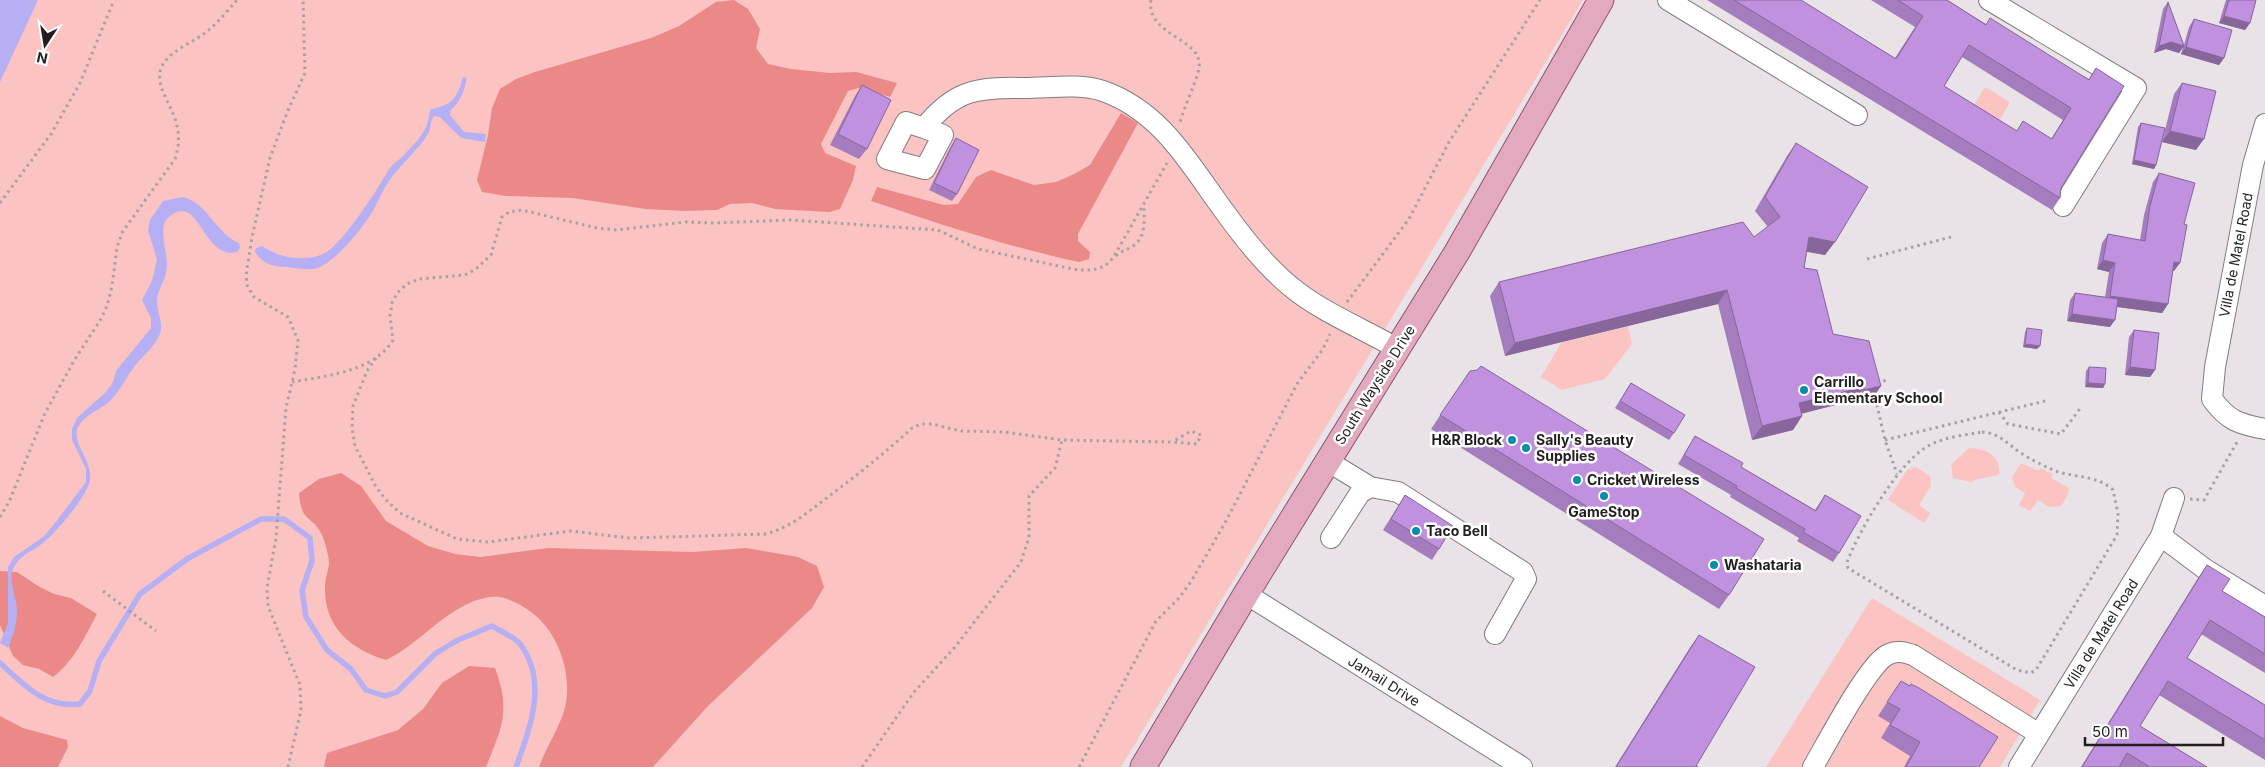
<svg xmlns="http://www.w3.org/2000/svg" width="2265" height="767" font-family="Inter,sans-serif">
	<rect width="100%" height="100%" fill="#e9e2e7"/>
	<path fill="#fbc4c2" d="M0,0H1583L1121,767H0Z
		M1985,87L2010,102L1998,123L1973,107Z
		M1628,326L1632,344L1605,379L1562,390L1541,377L1561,343Z
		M1969,448C1986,449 2001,455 1999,474C1993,478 1982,476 1971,482L1953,478L1951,465Z
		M2021,463L2039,471L2041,468L2053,474L2051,478L2069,488L2068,494L2061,506L2049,507L2038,500L2030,511L2019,505L2025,493L2015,487L2012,477Z
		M1916,467L1930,476L1931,486L1919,505L1930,513L1924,523L1888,500L1907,470Z
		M1872,598L2040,700L2000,767H1766Z"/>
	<path fill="#eb8989" d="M734,0L748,9L760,29L756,48L768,64L791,69L830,73L856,72L897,83L890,97L859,88L848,91L821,144L825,153L856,166L853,180L840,209L830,212L775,209L752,203L730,204L717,210L685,211L646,209L572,198L506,196L482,192L477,180L488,135L492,108L500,89L516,79L535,72L651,38L679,26L716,2Z
		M1121,113L1138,123L1078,234V241L1090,252L1089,259L1079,262C1008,247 940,224 871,201L877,187L944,205L958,204L976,177L991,170L1034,185L1056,182L1074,174L1090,165Z
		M341,473L361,486L386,521L428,546L455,554L481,557L548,548L692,552L746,548L798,557L817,566L824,587L812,608L707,707L653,767H539C546,748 558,730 564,711C574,677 559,632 531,612C520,604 503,594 489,597C448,604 422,643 386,660C350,649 324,627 325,587C325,579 328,572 329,564C329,556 325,542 322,535C312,514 301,524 299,493L319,479Z
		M0,571L17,572L38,586L54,594L71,598L97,614C84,638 75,660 53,677L39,669L23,665L13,656L0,625Z
		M469,666L495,668C511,711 502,727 486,767H324L327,753L398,730L423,709L442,683Z
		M0,716L23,728L67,740L68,747L58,767H0Z"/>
	<path fill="#b6aff3" d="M0,0H38L0,82Z
		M463,77L467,78C464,91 461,101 451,110L450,115L464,132L486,134L485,142L461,138L440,117L434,116C430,122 431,128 428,134C417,151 401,164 389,181C383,190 378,201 373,211C362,229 337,260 318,268C309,271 297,268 288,267C273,267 263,264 255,252L256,248L262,246C279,258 305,263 325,253C343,243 377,190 388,171C391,165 399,160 404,155C411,147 424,135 427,124C429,119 428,115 431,109C453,105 457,98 463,77Z
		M183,197C209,204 215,233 239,243L240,248L237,252C201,261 199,184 165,221C159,239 170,255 166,273C164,283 157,291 157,301C157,314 164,322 160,334C154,348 142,356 134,367C126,378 120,391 110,401C100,410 85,414 78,427C70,443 96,463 89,484C84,499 56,533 43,543C33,551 20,555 14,567C7,579 17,598 17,611C17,624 13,636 8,648L0,643L8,623V567L14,557L43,537L52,527L86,482V469L72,440V429L77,418L106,392L113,382L116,371L151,328V318L142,300L152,281L157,259L148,231L150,220L163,201Z"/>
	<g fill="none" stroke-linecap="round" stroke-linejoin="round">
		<path stroke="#b6aff3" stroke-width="5.5" d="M0,663C25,686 45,708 80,704L90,691L99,661L140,594L187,559L261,519H284L310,538L312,561L302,590L306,617L327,650L351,669L366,690L385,696L397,692L436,653L458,640L492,626C500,631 515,637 521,645C548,683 530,728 516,767"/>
		<g stroke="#827c80" stroke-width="22">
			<path id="minor" d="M1668,0L1857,115
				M1989,0L2136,88L2063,206
				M2265,124L2253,165L2215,367L2212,399C2228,421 2239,424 2265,429
				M924,128L943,135L925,169L887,159L906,122L924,128C954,90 977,87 1024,88C1049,88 1079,83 1103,91C1163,112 1191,167 1227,215C1245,240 1266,266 1290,286C1321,312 1362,328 1398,349
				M1329,462L1370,487
				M2161,536L2205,569L2265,606
				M1331,538L1360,493L1370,487L1398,492L1523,572L1526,579L1495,634
				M1246,594L1522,767
				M1813,767C1827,743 1867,666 1887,655C1896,650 1904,652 1913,655L2039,734
				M2019,767L2161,536L2174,498"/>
		</g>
		<g stroke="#93536b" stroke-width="27">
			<path id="major" d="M1143,767L1246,594L1457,252L1601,0"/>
		</g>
		<path stroke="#a7a1a5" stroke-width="3" stroke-dasharray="2.5 4" stroke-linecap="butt" d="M1151,0C1146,33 1194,37 1199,61C1202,73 1183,107 1180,123
			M0,203L51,134L80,83L114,0
			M1116,256C1121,251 1127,250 1133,246C1147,237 1144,218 1144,204
			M1867,259L1951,237
			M1347,302L1409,219L1449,142L1540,0
			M376,358L367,371L353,406L352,428L355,446L375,485L385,499L400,513L457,539L488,542L571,531L629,538L765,534C790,528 808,512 828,497C857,475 885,453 912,428L921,424H932L961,431L1004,432L1062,440L1172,442L1197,444L1201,435L1191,431L1172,442
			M292,382C325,376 374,372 393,340L390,316L392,303L397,293L407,284L419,279L465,275L476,269L491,255L502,217L509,212L522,210L597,228L617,230L686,222L713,223L791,220L938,230L978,249L1078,270H1093L1105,266L1113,258L1167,163
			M1877,383L1887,380
			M1874,392L1885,440L1897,474
			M1999,412L2008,424L2061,434L2082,406
			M1982,432C2000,433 2007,444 2021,453C2030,459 2040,464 2049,468C2070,479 2095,473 2113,490L2118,514L2117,535L2036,670L2031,673L2017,670L1848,568L1847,562C1859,531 1900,459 1930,445C1945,437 1965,435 1982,432Z
			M1885,440L2045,401
			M2190,499L2204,500L2237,442
			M0,517L9,502L45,413L75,359L101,319L107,306L112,286L117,247L123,231L175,159C179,146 180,136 176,122C171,102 148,79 167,59C177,48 194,41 205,33C217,24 227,11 237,0
			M103,591L156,631
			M288,767L301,710L300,685L268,606L267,588L276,538L286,408L295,369L298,340L288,317L254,297L247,285L246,275L252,237L270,158L288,110L305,73L303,0
			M862,767L914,692L955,647L1021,562L1029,537V496L1055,468L1062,440
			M1079,767L1156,621L1179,598L1192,580L1226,521L1297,384L1323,349L1330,334"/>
		<use href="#minor" stroke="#fff" stroke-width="20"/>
		<use href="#major" stroke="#e3a9be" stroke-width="25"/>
	</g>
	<path fill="#a57dbf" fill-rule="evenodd" d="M1707,0H1801L1895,58L1915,27L1871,0H1947L1986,24L2089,79L2096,68L2061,188L2060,198L2052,210ZM1962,57L2063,120L2051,139L2023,121L2017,131L1944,86Z
		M2226,0H2256L2250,23L2245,30L2219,23Z
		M2168,2L2184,45L2189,27L2194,19L2224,58L2219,65L2181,54L2183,47L2179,53L2166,49L2154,53L2163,9Z
		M2182,83L2196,150L2162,142L2174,94Z
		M862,85L867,149L859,159L830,145L855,96Z
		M2141,123L2156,165L2154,169L2132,164L2138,127Z
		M956,138L957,194L952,201L929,190L951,146Z
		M1796,143L1825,255L1807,252L1804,268L1833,334L1872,399L1855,403V400L1802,413V416L1793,430L1752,440L1718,304L1505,356L1490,296L1499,282L1754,237L1768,227L1755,211L1787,156Z
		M2159,173L2184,224L2174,271H2173L2168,304L2162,313L2117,307L2110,327L2067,321L2070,300L2075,293L2105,297L2109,272L2097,269L2102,243L2108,234L2140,240L2144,215L2153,182Z
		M2027,328L2037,349L2023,347L2025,332Z
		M2134,330L2155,370L2150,377L2125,375L2129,337Z
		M2089,367L2105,384L2103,388L2085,387L2086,371Z
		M1470,371L1729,595L1719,609L1431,429Z
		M1631,383L1674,433L1669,440L1615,408Z
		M1695,436L1741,467L1815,510L1825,495L1839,553L1833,562L1797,541L1799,538L1730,497L1731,495L1678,464Z
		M1405,495L1439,549L1432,560L1383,530Z
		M2207,565L2222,591L2265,617V673L2201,634L2187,658L2265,705V760L2159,695L2140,726L2207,767H2081L2198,578Z
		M1699,635L1696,766L1698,767H1615L1689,649Z
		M1901,681L1979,767H1904L1910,756L1881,738L1890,723L1878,716Z"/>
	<path fill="#86669b" d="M2224,16L2250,23L2245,30L2219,23Z
		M2171,42L2184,46L2179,53L2166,49L2154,53L2159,46Z
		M2186,47L2224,58L2219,65L2181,54Z
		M2170,131L2204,139L2196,150L2162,142Z
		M2134,160L2156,165L2154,169L2132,164Z
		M1809,237L1835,242L1825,255L1800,250Z
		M2103,260L2115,263L2109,272L2097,269Z
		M2174,262L2180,263L2174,271L2168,270Z
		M1727,290L1718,304L1505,356L1515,343Z
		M2110,296L2168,304L2162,313L2104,305Z
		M2072,314L2115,320L2110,327L2067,321Z
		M2025,344L2040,346L2037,349L2023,347Z
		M2130,367L2155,370L2150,377L2125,375Z
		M2088,383L2105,384L2103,388L2085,387Z
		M1881,386L1872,399L1855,403L1864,390Z
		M1864,387L1855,400L1789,417L1799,403Z
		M1802,416L1793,430L1752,440L1762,426Z"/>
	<path fill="#c091de" stroke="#86669b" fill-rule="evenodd" d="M1734,0H1801L1896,59L1923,16L1898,0H1947L1986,25L1990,18L2089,80L2096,68L2124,86L2061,188L2060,198ZM1969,45L2071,108L2052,139L2023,121L2017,131L1944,86Z
		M2229,0H2256L2250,23L2224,16Z
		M2168,2L2184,46L2171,42L2159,46Z
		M2194,19L2232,30L2224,58L2186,47Z
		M2182,83L2216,91L2204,139L2170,131Z
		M862,85L891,100L867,149L838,134Z
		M2141,123L2165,128L2156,165L2134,160Z
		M956,138L979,150L957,194L934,183Z
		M1796,143L1868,187L1835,242L1809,237L1804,268L1817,270L1833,334L1869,341L1881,386L1864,390V387L1799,403L1802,416L1762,426L1727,290L1515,343L1499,282L1743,222L1754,237L1780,217L1765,197Z
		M2159,173L2195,183L2184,224L2187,225L2180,263L2174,262L2168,304L2110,296L2115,263L2103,260L2108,234L2145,241L2150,206Z
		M2075,293L2118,299L2115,320L2072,314Z
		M2027,328L2042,330L2040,346L2025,344Z
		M2134,330L2159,333L2155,370L2130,367Z
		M1481,366L1764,539L1729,595L1440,415L1470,371L1477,370Z
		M2089,367L2106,368L2105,384L2088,383Z
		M1631,383L1685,415L1674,433L1620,401Z
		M1695,436L1743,463L1741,467L1816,511L1825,495L1861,516L1839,553L1803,532L1805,529L1736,488L1737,486L1684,455Z
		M1405,495L1453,526L1439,549L1391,519Z
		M2207,565L2230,579L2222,591L2265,617V654L2210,620L2187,658L2265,705V740L2168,681L2140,726L2207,767H2150L2127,753L2119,767H2082Z
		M1699,635L1755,667L1696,766L1698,767H1616Z
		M1901,681L1910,686L1911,684L1919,688L1998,737L1979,767H1906L1920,742L1890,725L1900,709L1887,702Z"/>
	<g fill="#048eac" stroke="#fff" stroke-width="2">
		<circle cx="1804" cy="390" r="5"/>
		<circle cx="1512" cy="440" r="5"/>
		<circle cx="1526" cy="448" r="5"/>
		<circle cx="1577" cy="480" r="5"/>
		<circle cx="1604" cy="496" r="5"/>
		<circle cx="1416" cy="531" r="5"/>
		<circle cx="1714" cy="565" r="5"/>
	</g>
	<g text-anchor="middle" stroke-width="5" stroke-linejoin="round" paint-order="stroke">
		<g font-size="14" fill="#211e20" stroke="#fff">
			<text transform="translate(2236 255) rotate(-79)" y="5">Villa de Matel Road</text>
			<text transform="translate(1375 385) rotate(-58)" y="5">South Wayside Drive</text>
			<text transform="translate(2101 634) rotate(-58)" y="5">Villa de Matel Road</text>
			<text transform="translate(1384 681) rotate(32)" y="5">Jamail Drive</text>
		</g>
		<g font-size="14" font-weight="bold" fill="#211e20" stroke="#fff" text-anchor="start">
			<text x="1814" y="387">Carrillo<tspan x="1814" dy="16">Elementary School</tspan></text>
			<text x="1502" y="445" text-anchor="end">H&amp;R Block</text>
			<text x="1536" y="445">Sally's Beauty<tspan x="1536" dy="16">Supplies</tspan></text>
			<text x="1587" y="485">Cricket Wireless</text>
			<text x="1604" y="517" text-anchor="middle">GameStop</text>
			<text x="1426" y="536">Taco Bell</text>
			<text x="1724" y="570">Washataria</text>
		</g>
	</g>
	<g transform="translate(45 45) rotate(192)" stroke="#ffffff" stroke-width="4" paint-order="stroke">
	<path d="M0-4L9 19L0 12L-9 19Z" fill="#211e20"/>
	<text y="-8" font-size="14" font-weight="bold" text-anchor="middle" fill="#211e20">N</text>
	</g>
	<path d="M2085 737v8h138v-8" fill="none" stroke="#211e20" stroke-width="2.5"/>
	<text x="2092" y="737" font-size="15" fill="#211e20" stroke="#ffffff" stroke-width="4" paint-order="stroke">50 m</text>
</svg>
